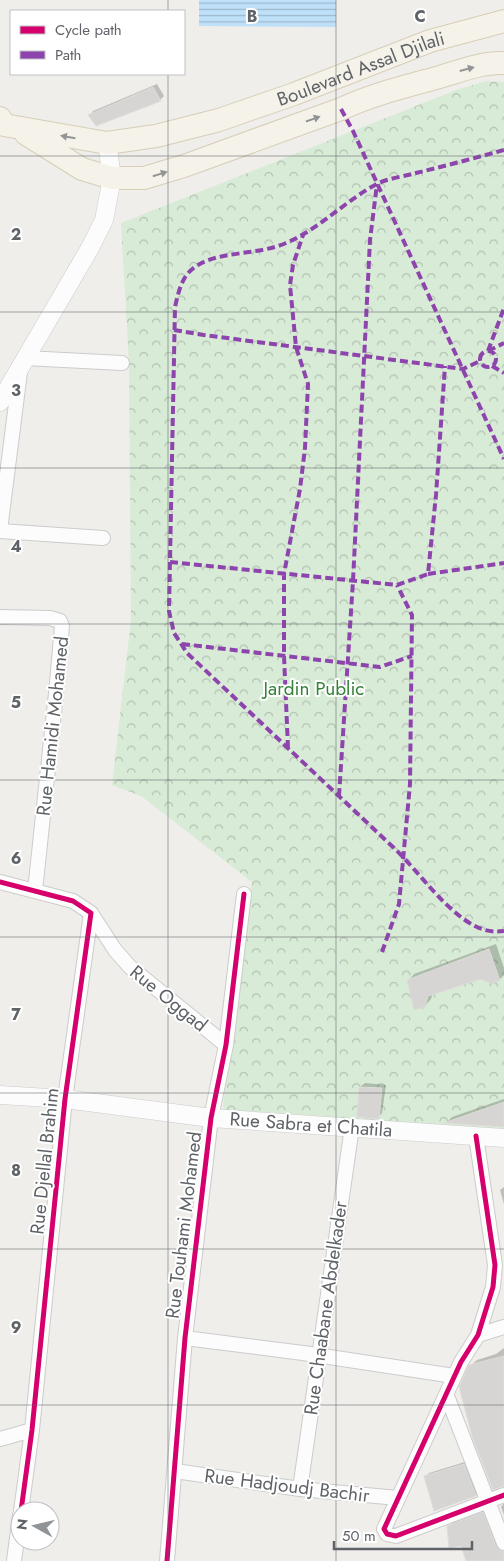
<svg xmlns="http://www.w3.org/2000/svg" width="504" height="1561" font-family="Jost,sans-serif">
	<defs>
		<pattern id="park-crowns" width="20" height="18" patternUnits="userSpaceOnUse" patternTransform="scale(1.25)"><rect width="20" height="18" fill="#d8ebd6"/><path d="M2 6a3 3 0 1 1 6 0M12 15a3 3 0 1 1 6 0" fill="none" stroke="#b2c2b1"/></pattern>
		<pattern id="water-rules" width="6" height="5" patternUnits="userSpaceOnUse" patternTransform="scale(1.25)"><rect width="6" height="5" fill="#bfe0f9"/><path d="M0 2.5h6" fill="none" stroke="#9eb9cd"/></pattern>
	</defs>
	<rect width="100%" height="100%" fill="#efeeea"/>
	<path fill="url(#park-crowns)" d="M486,81L504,82V1141L228,1115L223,1106L252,882L141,796L112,785L131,620L129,363L121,223L456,90Z"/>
	<path fill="url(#water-rules)" d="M199,0H336V27L199,26Z"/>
	<path fill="#0003" d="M157,84L164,96L160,100L90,115L93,111Z
		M496,944L504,968V975L500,979L490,982L481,977L433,993L431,999L425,1006L408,981L414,974Z
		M365,1083L386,1085L382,1113L378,1118L360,1087Z
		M504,1099V1127L447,1122L452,1117Z
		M504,1187V1204L500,1190Z
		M504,1348V1485L470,1366L477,1360L496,1354Z
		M468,1461L480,1491L476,1495L435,1509L425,1477L429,1473Z
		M504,1503V1515L501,1507Z
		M489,1507L504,1544V1551L501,1552L504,1561H467L462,1545L449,1526L455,1520Z"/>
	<path fill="#d6d5d3" stroke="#deddd9" d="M153,87L161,101L96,126L88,115Z
		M489,949L500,981L490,983L481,979L428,996L425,1007L414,1010L407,980Z
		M359,1087L382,1088L379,1119L357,1117Z
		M504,1102V1127L444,1123Z
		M504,1356V1486L493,1490L472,1436L459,1387L469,1365Z
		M464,1464L476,1496L434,1511L424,1476Z
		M483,1512L496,1546L499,1550L504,1552V1561H466L461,1546L449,1548L447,1526Z"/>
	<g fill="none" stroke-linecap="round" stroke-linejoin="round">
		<g stroke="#cbcccc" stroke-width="16">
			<path id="minor" d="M25,358L122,363
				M0,530L20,372
				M0,531L103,538
				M0,617L50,618L60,621L62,626L56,693L35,891
				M0,882L73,901L91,913L65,1099L32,1430L21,1511
				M91,913L115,950L130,967L226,1045
				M476,1136L495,1265L493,1287L478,1335L461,1362L384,1529L387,1534L396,1536L504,1495
				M478,1335L504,1327
				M185,1338L303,1353L454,1376
				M447,1396L504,1543
				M0,1439L32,1430
				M175,1471L300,1489L398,1498
				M300,1489L352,1127
				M14,1561L20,1515
				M167,1561L185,1338L211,1118L226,1045L244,894"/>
		</g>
		<g stroke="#cbcccc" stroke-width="19">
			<path id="tertiary" d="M0,402L90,248L104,220L112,178L107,143
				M0,1095L65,1099L211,1118L504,1138"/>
		</g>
		<g stroke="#d7ceb8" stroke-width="24">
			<g id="primary">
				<path id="s1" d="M0,118L4,125L107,143L156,136L219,120L294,94L430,41L504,21"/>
				<path d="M26,134L82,169L112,178H144L184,166L341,109C373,94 407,86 440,77C460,71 483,62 504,63"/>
			</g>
		</g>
		<use href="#minor" stroke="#fdfcfc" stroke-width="14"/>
		<use href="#tertiary" stroke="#fdfcfc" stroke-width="18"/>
		<use href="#primary" stroke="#f4f2e9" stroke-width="22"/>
		<path stroke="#8e44ad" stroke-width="4" stroke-dasharray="8 4" stroke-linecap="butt" d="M341,109L353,131L504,459
			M504,150C475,158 445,166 416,173C403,177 387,178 375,185C344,202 319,229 286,243C259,255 221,251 198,265C182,274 179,290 175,307L169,611L174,633L187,653C256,718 325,783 394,848C418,871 438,901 465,920C478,929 489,933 504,931
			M174,330L204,335L463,369L480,361
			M480 359a8 8 0 1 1 16 0a8 8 0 1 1-16 0Z
			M488,351L504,308
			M488,351L504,343
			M492,366L504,373
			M170,562L397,585L428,574L436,495L445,366
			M428,574L504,563
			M182,644L380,667L412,656
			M288,748L284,656V574L300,489L305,448L308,384L296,347L290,285L293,265L303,235
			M339,796L353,581L370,240L377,184
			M382,952L399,904L410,784L412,615L397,585"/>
		<g stroke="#fff" stroke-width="8">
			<path id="cycleway" d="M0,882L73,901L91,913L65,1099L32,1430L21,1511
				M476,1136L495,1265L493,1287L478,1335L461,1362L384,1529L387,1534L396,1536L504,1495
				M167,1561L185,1338L211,1118L226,1045L244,894"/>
		</g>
		<use href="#cycleway" stroke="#d6006c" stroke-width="5"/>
	</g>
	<defs><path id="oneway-solid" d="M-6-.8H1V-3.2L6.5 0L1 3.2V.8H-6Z" transform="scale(1.25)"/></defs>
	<g fill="#939595">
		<use href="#oneway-solid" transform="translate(467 69) rotate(-15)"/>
		<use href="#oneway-solid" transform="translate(313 119) rotate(-19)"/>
		<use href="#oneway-solid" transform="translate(68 137) rotate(-170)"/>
		<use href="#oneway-solid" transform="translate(160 174) rotate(-17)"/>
	</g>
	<path fill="none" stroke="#5f6368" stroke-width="1" stroke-opacity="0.55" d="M168,0V11M336,0V1561M168,74V1561M0,156H504M0,312H504M0,468H504M0,624H504M0,780H504M0,937H504M0,1093H504M0,1249H504M0,1405H504"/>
	<g text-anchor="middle" stroke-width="4" stroke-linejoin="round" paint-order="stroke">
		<g font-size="19" fill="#5f6368" stroke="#fff">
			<text dy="7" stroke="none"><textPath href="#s1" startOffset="378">Boulevard Assal Djilali</textPath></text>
			<text transform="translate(52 726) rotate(-84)" y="7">Rue Hamidi Mohamed</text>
			<text transform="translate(169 998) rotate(39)" y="7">Rue Oggad</text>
			<text transform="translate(311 1124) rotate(4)" y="7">Rue Sabra et Chatila</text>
			<text transform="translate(44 1161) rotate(-84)" y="7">Rue Djellal Brahim</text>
			<text transform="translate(183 1225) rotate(-83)" y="7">Rue Touhami Mohamed</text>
			<text transform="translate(325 1308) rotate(-82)" y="7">Rue Chaabane Abdelkader</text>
			<text transform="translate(287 1485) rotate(7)" y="7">Rue Hadjoudj Bachir</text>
		</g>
		<g font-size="19" fill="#348238" stroke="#fff">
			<text x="314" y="695">Jardin Public</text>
		</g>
	</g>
	<g font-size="16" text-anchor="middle" font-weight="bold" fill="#5f6368" stroke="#fff" stroke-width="4" stroke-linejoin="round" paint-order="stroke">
		<text x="252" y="22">B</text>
		<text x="420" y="22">C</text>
		<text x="16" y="240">2</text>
		<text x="16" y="396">3</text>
		<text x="16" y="552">4</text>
		<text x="16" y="708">5</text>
		<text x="16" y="864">6</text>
		<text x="16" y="1020">7</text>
		<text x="16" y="1176">8</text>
		<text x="16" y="1333">9</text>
	</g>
	<rect x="10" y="10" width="175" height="65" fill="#ffffff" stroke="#bfc1c3"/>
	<rect x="20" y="26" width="25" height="8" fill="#d6006c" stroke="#bfc1c3"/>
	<text x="55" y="35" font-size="15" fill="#5f6368">Cycle path</text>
	<rect x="20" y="51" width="25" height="8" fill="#8e44ad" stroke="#bfc1c3"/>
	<text x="55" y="60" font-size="15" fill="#5f6368">Path</text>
	<g transform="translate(35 1526) rotate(278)"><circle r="24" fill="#ffffff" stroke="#bfc1c3"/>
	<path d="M0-4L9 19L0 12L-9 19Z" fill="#919496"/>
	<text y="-8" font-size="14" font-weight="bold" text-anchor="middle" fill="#5f6368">N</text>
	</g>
	<path d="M334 1541v8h138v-8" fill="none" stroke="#5f6368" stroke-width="2.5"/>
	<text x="342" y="1541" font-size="15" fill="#5f6368" stroke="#ffffff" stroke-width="4" paint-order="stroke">50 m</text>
</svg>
